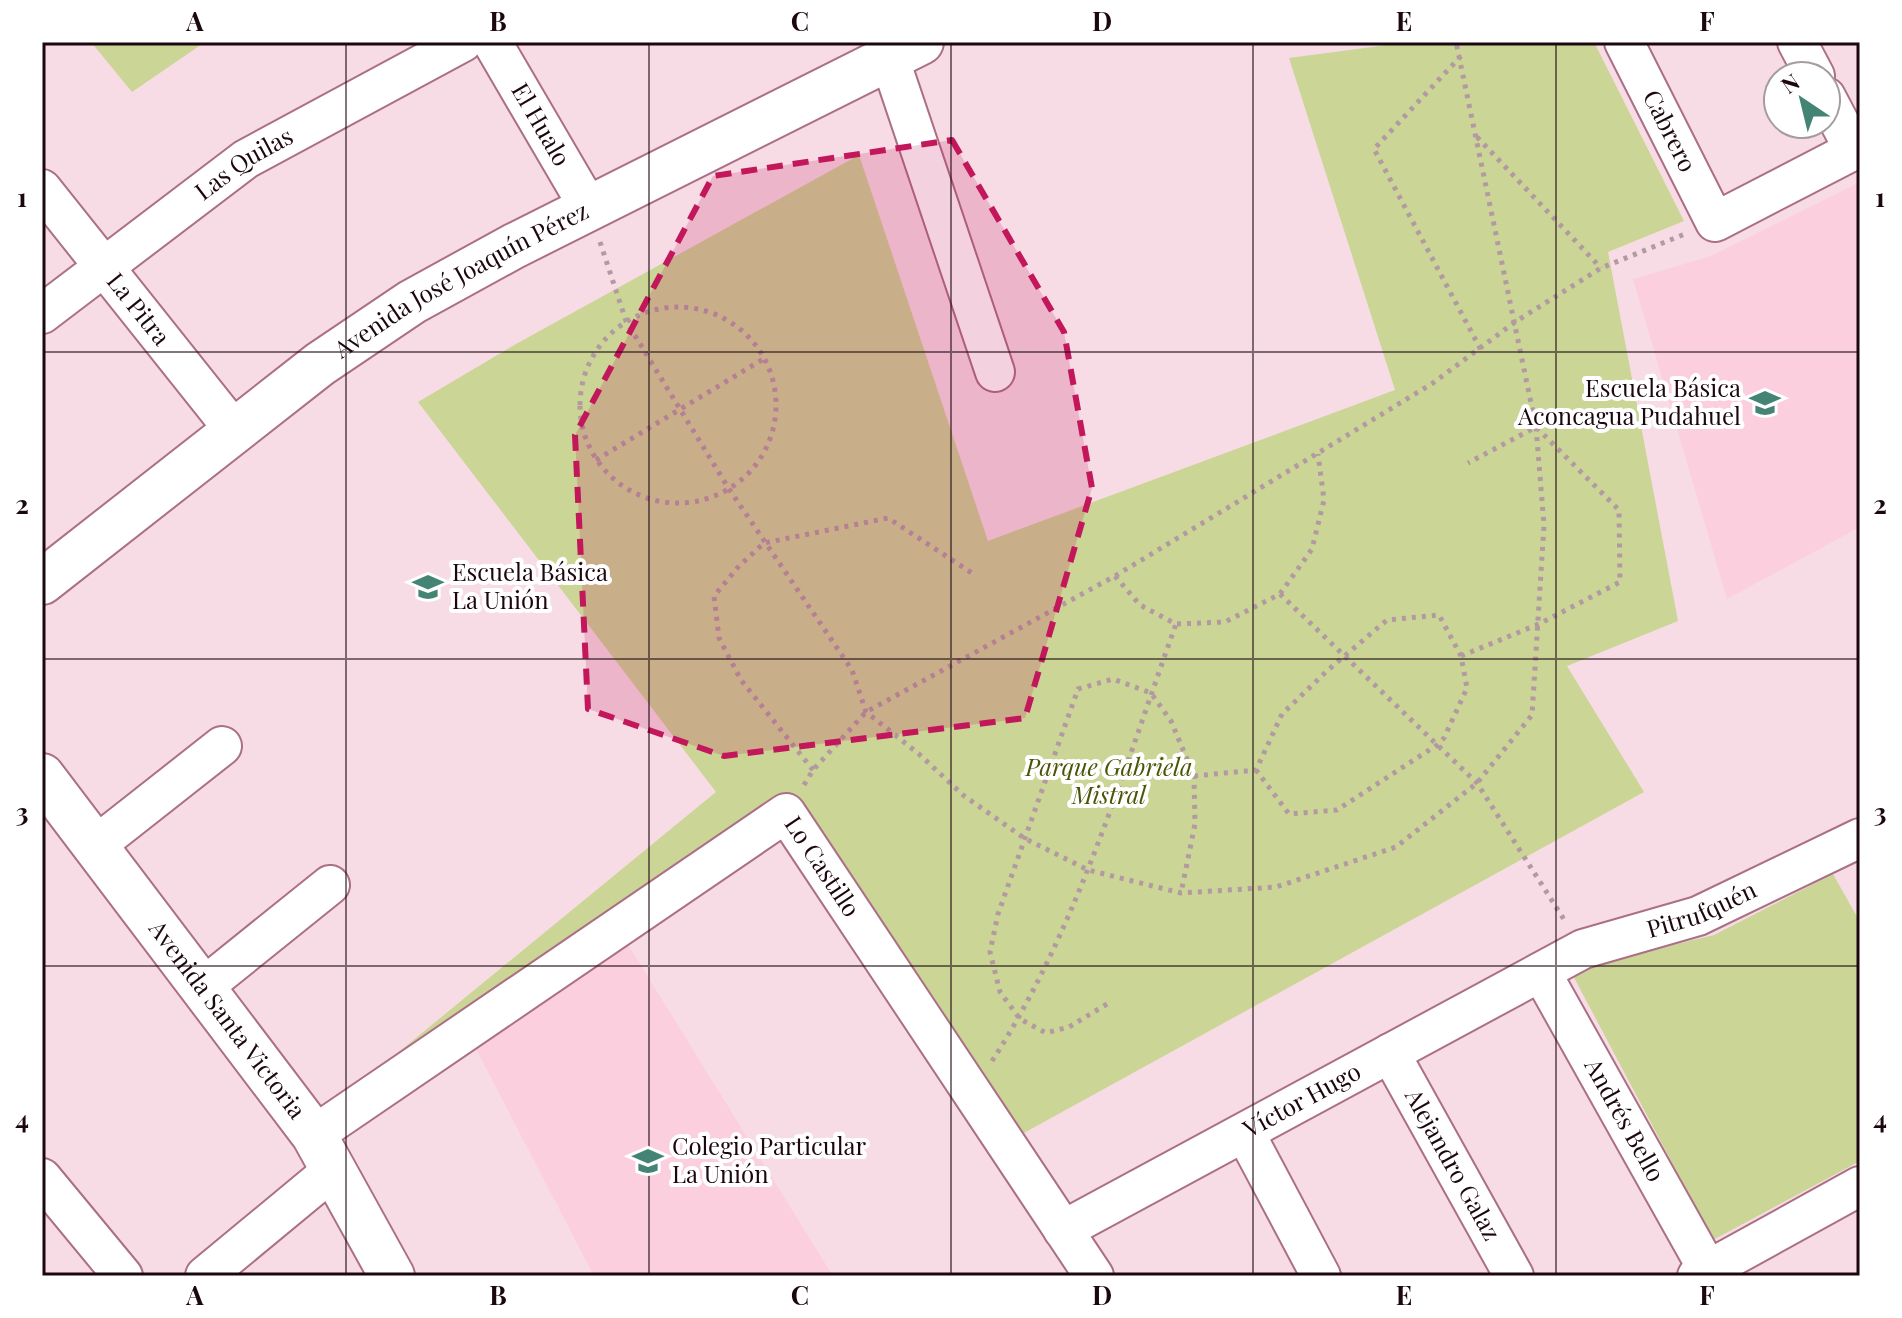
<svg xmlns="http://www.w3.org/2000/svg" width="1902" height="1318" font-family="'Playfair Display',serif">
	<rect width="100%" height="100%" fill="#f7dce5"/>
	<path fill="#fccfde" d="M1860,182V527L1727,599L1633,279L1711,256Z
		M627,943L833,1276H594L475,1047Z"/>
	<path fill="#cbd595" d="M91,42H205L132,92Z
		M1410,42H1594L1684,221L1608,252L1678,621L1567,666L1644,792L1022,1134L790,793L393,1063L389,1060L716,792L418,402L516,344L859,155L988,541L1395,390L1289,58Z
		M1833,874L1860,922V1161L1713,1240L1570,970L1714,935Z"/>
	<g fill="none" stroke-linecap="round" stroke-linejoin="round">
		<g stroke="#ab6f86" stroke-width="42">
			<g id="minor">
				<path id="s1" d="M492,42L589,208"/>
				<path id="s2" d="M1624,42L1715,222L1860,147"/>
				<path d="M1797,42L1815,76"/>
				<path d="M889,57L995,372"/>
				<path d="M1826,97L1854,150"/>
				<path id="s3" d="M42,189L234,430"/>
				<path id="s4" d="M42,314L246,159L463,42"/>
				<path d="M95,846L222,746"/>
				<path id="s5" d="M1541,972L1708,1270"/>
				<path d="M202,988L330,885"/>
				<path id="s6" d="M1390,1053L1514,1276"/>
				<path d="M1245,1133L1321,1276"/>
				<path id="s7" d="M314,1135L786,813L1094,1276"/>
				<path d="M42,1178L123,1276"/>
				<path id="s8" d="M1063,1230L1583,949L1698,916L1860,838"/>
				<path d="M205,1276L333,1170"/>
				<path d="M1697,1276L1860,1186"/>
			</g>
		</g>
		<g stroke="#ab6f86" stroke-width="48">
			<g id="tertiary">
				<path id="s9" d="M42,776L314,1135L392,1276"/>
			</g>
		</g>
		<g stroke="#ab6f86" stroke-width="48">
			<g id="primary">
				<path id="s10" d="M42,582L320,364L412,302L514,246L921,42"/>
			</g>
		</g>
		<path stroke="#b399a2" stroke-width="5" stroke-dasharray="4 6" stroke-linecap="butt" d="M1461,56L1374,149L1481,350
			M1477,137L1601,268
			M600,242L626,321L729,489L852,670L866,712L919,754L963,795L1024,838L1088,870L1181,893L1276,887L1396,847L1477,783L1532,715L1544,525L1536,427L1456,42
			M580 405a98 98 0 1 1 196 0a98 98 0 1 1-196 0Z
			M596,460L765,358
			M1115,576L1140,605L1176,624L1225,622L1280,594L1312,549L1324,500L1318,454
			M1280,594L1477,783L1565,921
			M1461,656L1539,624L1620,582L1619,510L1536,427L1468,463
			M813,770L741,680L719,638L714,596L739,566L764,543L888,518L975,575
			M1194,776L1256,770L1282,714L1328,670L1387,620L1439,615L1461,656L1467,688L1444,738L1437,745L1337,810L1289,814L1256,770
			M804,785L813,770L866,712L1115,576L1318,453L1433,383L1515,322L1601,268L1685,234
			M1107,1004L1069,1027L1046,1033L1020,1019L1000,992L990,952L998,914L1078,689L1113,679L1151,693L1171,721L1194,776L1195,824L1181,893
			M992,1061C1076,932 1124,769 1176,624"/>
		<use href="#minor" stroke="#fff" stroke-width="38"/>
		<use href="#tertiary" stroke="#fff" stroke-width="44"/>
		<use href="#primary" stroke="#fff" stroke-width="44"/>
	</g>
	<path fill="#c2185b" fill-opacity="0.2" stroke="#c2185b" stroke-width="6" stroke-dasharray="16 10" stroke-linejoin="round" d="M952,140L1064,332L1092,488L1025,718L724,756L588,709L575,435L713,176Z"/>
	<path fill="none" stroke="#1c0710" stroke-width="2" stroke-opacity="0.55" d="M346,42V1276M649,42V1276M951,42V1276M1253,42V1276M1556,42V1276M42,352H1860M42,659H1860M42,966H1860"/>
	<defs>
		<g id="school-bare" transform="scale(2.4)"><path d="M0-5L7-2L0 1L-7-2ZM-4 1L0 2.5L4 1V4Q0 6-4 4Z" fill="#438474" stroke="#fff" stroke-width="2.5" paint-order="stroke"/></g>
	</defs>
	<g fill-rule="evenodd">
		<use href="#school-bare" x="1765" y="403"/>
		<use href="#school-bare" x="428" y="587"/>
		<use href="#school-bare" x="648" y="1161"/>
	</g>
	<g text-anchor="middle" stroke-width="8" stroke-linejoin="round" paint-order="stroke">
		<g font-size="24" fill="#1c0710" stroke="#fff">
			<text dy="8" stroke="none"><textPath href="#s1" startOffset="96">El Hualo</textPath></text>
			<text dy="8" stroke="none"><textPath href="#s2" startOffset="100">Cabrero</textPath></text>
			<text dy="8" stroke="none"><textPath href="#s4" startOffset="252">Las Quilas</textPath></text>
			<text dy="8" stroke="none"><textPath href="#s10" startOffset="518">Avenida José Joaquín Pérez</textPath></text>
			<text dy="8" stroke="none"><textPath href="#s3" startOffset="154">La Pitra</textPath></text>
			<text dy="8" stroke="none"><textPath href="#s7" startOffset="636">Lo Castillo</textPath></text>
			<text dy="8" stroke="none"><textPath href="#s8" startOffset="716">Pitrufquén</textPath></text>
			<text dy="8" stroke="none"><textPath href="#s9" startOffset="306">Avenida Santa Victoria</textPath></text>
			<text dy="8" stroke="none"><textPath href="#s8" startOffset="272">Víctor Hugo</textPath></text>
			<text dy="8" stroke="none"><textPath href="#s5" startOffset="170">Andrés Bello</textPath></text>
			<text dy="8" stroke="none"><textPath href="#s6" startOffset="128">Alejandro Galaz</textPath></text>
		</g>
		<g font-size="24" fill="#1c0710" stroke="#fff" text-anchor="start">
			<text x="1741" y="397" text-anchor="end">Escuela Básica<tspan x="1741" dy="28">Aconcagua Pudahuel</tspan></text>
			<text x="452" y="581">Escuela Básica<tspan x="452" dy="28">La Unión</tspan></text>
			<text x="672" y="1155">Colegio Particular<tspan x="672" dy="28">La Unión</tspan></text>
		</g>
		<g font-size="24" font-style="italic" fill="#4c5405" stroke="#fff">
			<text x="1109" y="776">Parque Gabriela<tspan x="1109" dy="28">Mistral</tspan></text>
		</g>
	</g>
	<rect width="1902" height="1318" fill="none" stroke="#ffffff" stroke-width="88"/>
	<g transform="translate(1802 100) rotate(325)"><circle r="38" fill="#ffffff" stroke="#a49c9f" stroke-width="2"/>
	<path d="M0-6L14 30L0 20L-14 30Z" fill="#438474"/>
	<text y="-12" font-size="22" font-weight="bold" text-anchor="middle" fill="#1c0710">N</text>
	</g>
	<rect x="44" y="44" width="1814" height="1230" fill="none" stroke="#1c0710" stroke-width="3"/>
	<g font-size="26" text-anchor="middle" font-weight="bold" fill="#1c0710">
		<text x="195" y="31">A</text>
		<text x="498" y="31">B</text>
		<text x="800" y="31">C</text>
		<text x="1102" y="31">D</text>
		<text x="1404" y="31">E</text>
		<text x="1707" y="31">F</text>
		<text x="22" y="207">1</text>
		<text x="1880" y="207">1</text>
		<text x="22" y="514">2</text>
		<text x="1880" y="514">2</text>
		<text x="22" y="822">3</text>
		<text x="1880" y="822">3</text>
		<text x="22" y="1129">4</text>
		<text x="1880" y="1129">4</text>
		<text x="195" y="1305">A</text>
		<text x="498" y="1305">B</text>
		<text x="800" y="1305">C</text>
		<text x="1102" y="1305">D</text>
		<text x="1404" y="1305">E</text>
		<text x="1707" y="1305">F</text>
	</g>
</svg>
